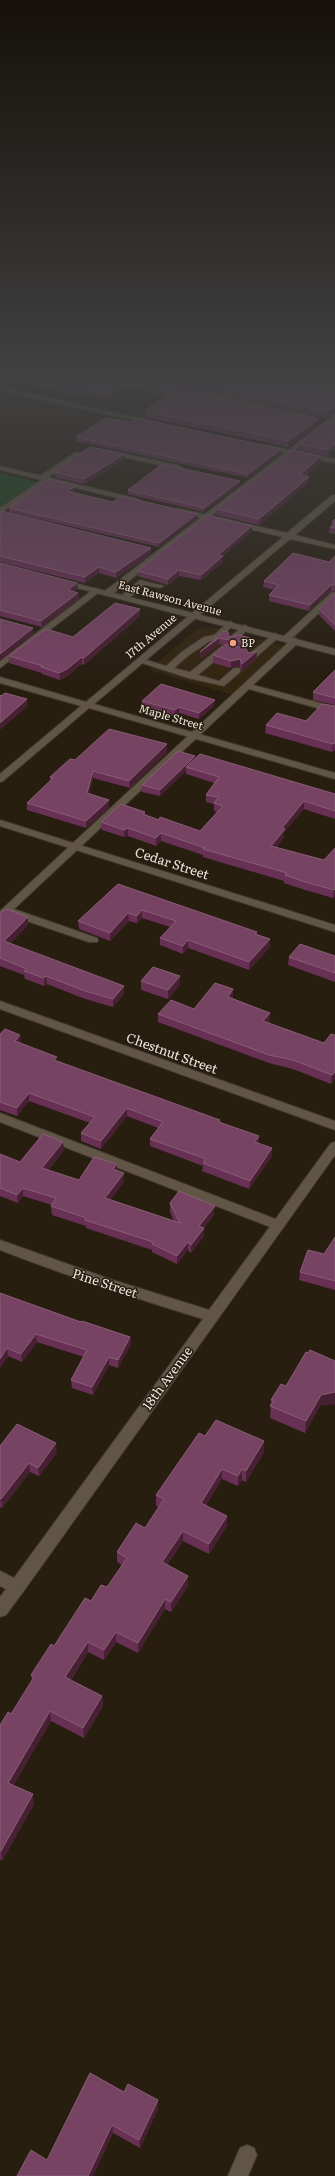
<svg xmlns="http://www.w3.org/2000/svg" width="335" height="2176" font-family="Literata,serif">
	<rect width="100%" height="100%" fill="#271e10"/>
	<path fill="#332611" d="M203,627L216,628L284,646L232,695L149,670L194,631Z"/>
	<path fill="#18481d" d="M0,473L37,482L38,483L0,508Z"/>
	<g fill="none" stroke-linecap="round" stroke-linejoin="round">
		<g stroke="#403930" stroke-width="2">
			<path id="lane" d="M174,376H182L165,388H161V386Z
				M335,414V419L111,595H105V591Z
				M106,450L177,465L181,467L177,469L109,454L105,452Z
				M76,452L83,454L49,477L50,481L0,513V508L41,480L40,476Z
				M140,580L164,586L160,588L145,585L128,599H122V595Z
				M95,588L102,590L0,668V661Z
				M332,592H335V598L289,641H283V637Z
				M230,621L234,624L220,639L210,641L189,655L174,668L190,672L222,646H228V650L198,675L219,681L234,668H240V672L224,686L188,678L136,661L140,658L166,666L183,651L204,637L214,635Z
				M244,625L247,626V630L235,642H229V638Z
				M275,633L279,636L278,638L254,659H248V655Z
				M295,638L299,641L298,643L253,685L335,707V713L249,689L14,909L97,938L98,940L97,942H89L9,915L0,920V911L292,639Z
				M0,1113L283,1222L285,1225L283,1228H273L0,1122Z"/>
		</g>
		<g stroke="#403930" stroke-width="2">
			<path id="street" d="M13,376H22L4,388L157,422L153,424L0,391V384Z
				M262,444L335,459V463L262,448Z
				M0,466L135,498L139,500L135,502L0,470Z
				M332,495H335V501L295,535L335,545V549L290,539L94,704L335,773V779L89,708L3,781L0,782V774L81,706L0,683V677L86,702L283,537L177,512V508L287,533Z
				M0,820L335,925V932L0,826Z
				M0,1001L335,1121V1130L0,1009Z
				M335,1142V1155L23,1592L6,1615L0,1617V1597L6,1589L0,1586V1571L14,1578L203,1319C134,1298 67,1276 0,1250V1240L110,1279L209,1310L331,1143Z
				M247,2145L254,2148L257,2155L248,2176H228L240,2148Z"/>
		</g>
		<g stroke="#403930" stroke-width="2">
			<path id="secondary" d="M58,579L335,649V655L58,583Z"/>
		</g>
		<use href="#lane" fill="#615646" fill-rule="evenodd"/>
		<use href="#street" fill="#615646" fill-rule="evenodd"/>
		<use href="#secondary" fill="#615646" fill-rule="evenodd"/>
	</g>
	<path fill="#683054" d="M30,376H171L162,384L319,418V424L288,447L145,417V411L165,396L127,388L110,399L80,393L74,396L26,385L25,379Z
		M297,376H335V384Z
		M172,379L335,386L326,418L172,385Z
		M335,415V450H334L327,456L298,450L299,444Z
		M76,437L281,449V453L248,478L76,441Z
		M125,454V459L84,484L55,477V472L65,465V463Z
		M321,456V462L305,476L309,477V482L259,525L216,515V509Z
		M240,485L204,512L128,494V490Z
		M76,486V490L72,492L113,502L197,518L159,547L9,512V508Z
		M0,513L151,548V554L116,578L99,573L85,583L0,562Z
		M335,519V534L329,533L330,527L331,526L332,522Z
		M252,531L223,556V562L201,580L179,576L168,585L137,576V571Z
		M335,556V591H331L309,611L269,601V595L274,590L263,587L264,581L329,562Z
		M0,563L78,589L74,592L78,593L79,599L42,627L0,616Z
		M335,594V631L319,615V609Z
		M140,616L84,665L82,664L67,676L60,680L42,674V673L9,663V656L73,637Z
		M224,631L229,637L251,638V645L246,649L248,653L257,651L256,659L242,672L240,666L231,668L213,663V655L224,645L219,644L200,659Z
		M335,670V705L313,700V692Z
		M142,701L214,706L199,719L179,713L175,716L142,707Z
		M335,706V751L334,750L332,752L265,733L266,725L306,721Z
		M167,752L130,788L93,778L89,794L109,800V808L86,828L27,810V803L50,781V777L75,760Z
		M195,756V759L335,794V819L304,809L284,832V837L276,847L324,860L335,848V896L333,898L305,890L284,883V881L203,857V855L161,841L156,846L128,836L124,837L102,830L101,822L145,812V815L159,820L200,831L217,812L214,811V804L206,802V795L214,783L186,774V771L160,796L142,792V785Z
		M118,884L257,932V934L270,947L249,970L188,948L183,954L160,945V938L170,927L142,918L137,923L129,921L110,941L79,929L78,921Z
		M0,913L28,917V925L10,944L124,994L113,1007L85,999L47,984L44,986L25,979L24,975L0,966Z
		M335,956V982L288,965L289,957Z
		M141,981L180,984L168,999L141,990Z
		M232,998L270,1013V1021L268,1023L324,1043L335,1079L331,1084L293,1069L269,1063L158,1022V1014L194,1009L233,998Z
		M0,1034L21,1043L57,1061L220,1122L259,1143L272,1156L249,1189L202,1171L203,1166L150,1146V1139L158,1128L127,1116L101,1149L81,1141V1133L90,1123L29,1101L17,1116L0,1110Z
		M64,1150L48,1170L79,1180L117,1164V1171L124,1182L110,1200L174,1221L170,1212V1203L214,1215L204,1228V1236L191,1253L188,1250L177,1264L152,1252V1250L86,1228V1226L52,1215L51,1206L52,1205L23,1196L18,1203L0,1196V1154L20,1162Z
		M335,1237V1290L299,1280L300,1272L324,1254Z
		M0,1293L81,1322L130,1337L131,1344L118,1368L109,1365L93,1395L72,1388L71,1380L84,1357L37,1342L22,1362L8,1356L0,1368Z
		M271,1400L320,1406L305,1433L270,1418Z
		M205,1436L264,1441V1452L246,1482L242,1480L238,1486L222,1479L206,1505L227,1526L209,1554L183,1541L167,1565L188,1576V1586L171,1612L165,1609L138,1653L116,1642L104,1660L88,1652L71,1680L102,1696L103,1706L84,1738L51,1721L13,1786L34,1804L2,1861L0,1859V1725L11,1714L32,1681L31,1675L54,1646L91,1601L107,1587L122,1565L117,1562V1552L145,1528L159,1507L156,1506V1495Z
		M0,1446L57,1452L39,1476L30,1472L2,1508L0,1507Z
		M124,2092L158,2100V2109L140,2148L113,2133L93,2176H17L47,2160Z"/>
	<path fill="#482033" d="M163,376H171L160,385V379Z
		M127,383V388L110,399V393Z
		M80,387V393L74,396V390Z
		M335,407V413L326,418V412Z
		M319,418V424L288,447V441Z
		M335,444L334,450L327,456L328,450Z
		M281,449V453L248,478V474Z
		M125,454V459L84,484V479Z
		M321,456V462L300,480V475Z
		M309,477V482L259,525V519Z
		M240,481V485L204,512V508Z
		M76,486V490L68,495L67,491Z
		M197,514V518L159,547V543Z
		M252,526V531L220,558L223,556V562L201,580V575L218,555Z
		M151,548V554L116,578V572Z
		M99,567V573L85,583V577Z
		M179,570V576L168,585V579Z
		M77,583L78,589L68,596V590Z
		M331,585V591L309,611L310,605Z
		M78,593L79,599L42,627L41,621Z
		M140,609V616L84,665V658Z
		M33,628L34,634L0,661V654Z
		M219,638V644L200,659V652Z
		M251,638V645L246,649V643Z
		M257,651L256,659L242,672V664Z
		M82,657V664L67,676L60,680L59,673Z
		M240,659V666L231,668V661Z
		M27,699L28,706L0,730V723Z
		M215,700L214,706L199,719V713Z
		M179,707V713L175,716V710Z
		M334,743V750L332,752L333,744Z
		M167,744V752L130,788L129,781Z
		M195,756V763L186,767V771L160,796V790Z
		M93,771V778L87,800V793Z
		M109,800V808L86,828V821Z
		M304,801V809L284,832V837L271,854V846L282,828Z
		M128,828V836L124,837V830Z
		M161,833V841L156,846V838Z
		M335,889V896L333,898L334,890Z
		M142,910V918L137,923V916Z
		M128,913L129,921L110,941V933Z
		M28,917V925L5,949L4,941Z
		M270,939V947L249,970V962Z
		M188,940V948L183,954V946Z
		M46,976L47,984L44,986V978Z
		M180,976V984L168,999V990Z
		M124,986V994L113,1007V999Z
		M233,989V998L227,1005L228,997Z
		M270,1013V1021L262,1030L263,1021Z
		M20,1035L21,1043L15,1041Z
		M335,1072V1079L331,1084L332,1075Z
		M29,1093V1101L17,1116V1108Z
		M127,1108V1116L101,1149V1141Z
		M259,1136V1144L255,1142Z
		M63,1142L64,1150L42,1177V1168Z
		M272,1148V1156L249,1189L250,1181Z
		M117,1164V1172L113,1169Z
		M124,1173V1182L105,1207V1198Z
		M23,1188V1196L18,1203L17,1195Z
		M215,1206L214,1215L204,1228V1236L191,1253V1245L199,1226Z
		M188,1242V1250L177,1264V1256Z
		M36,1334L37,1342L22,1362L21,1354Z
		M130,1337L131,1344L118,1368V1360Z
		M7,1348L8,1356L0,1368V1359Z
		M109,1357V1365L93,1395L92,1387Z
		M335,1392V1404L320,1406L305,1433L306,1421L321,1395Z
		M264,1441V1452L246,1482V1471Z
		M56,1443L57,1452L39,1476L38,1468Z
		M29,1463L30,1472L2,1508L1,1499Z
		M222,1469V1479L200,1513L201,1503Z
		M242,1469V1480L238,1486V1476Z
		M227,1516V1526L209,1554V1544Z
		M183,1531V1541L162,1572V1562Z
		M188,1576V1586L171,1612V1602Z
		M165,1599V1609L138,1653V1643Z
		M116,1632V1642L104,1660V1650Z
		M88,1642V1652L66,1687L65,1677Z
		M102,1696L103,1706L84,1738L83,1728Z
		M50,1711L51,1721L9,1793L8,1783Z
		M33,1794L34,1804L2,1861L1,1851Z
		M158,2100V2109L140,2148L139,2140Z
		M112,2125L113,2133L93,2176H88Z"/>
	<path fill="#764363" stroke="#895d76" d="M30,376H163L160,379V383L319,418L288,441L145,411L171,392L127,383L110,393L80,387L74,390L25,379Z
		M176,376H294L335,386V407L326,412L172,379Z
		M325,376H335V379Z
		M335,415V444L328,450L299,444Z
		M106,418L131,422L137,418L281,449L248,474L76,437Z
		M90,447L125,454L84,479L55,472L67,463H65Z
		M292,450L321,456L300,475L309,477L259,519L216,509Z
		M162,464L240,481L204,508L128,490Z
		M49,479L76,486L67,491L113,502L121,496L197,514L159,543L9,508Z
		M2,511L151,548L116,572L99,567L85,577L0,556V513Z
		M208,515L252,526L218,555L223,556L201,575L179,570L168,579L137,571Z
		M335,519V528L330,527L335,523L332,522Z
		M293,553L329,562L335,556V585H331L310,605L269,595L279,585L264,581Z
		M0,563L77,583L68,590L78,593L41,621L0,610Z
		M335,594V625L319,609Z
		M115,603L140,609L84,658L82,657L67,669L59,673L41,667L43,666L9,656L46,629L73,637Z
		M0,619L33,628L0,654Z
		M224,631L228,632L229,637L238,635L251,638L246,643L219,638L200,652Z
		M226,644L246,649L248,653L257,651L242,664L240,659L231,661L213,655Z
		M335,670V698L313,692Z
		M161,684L215,700L199,713L179,707L175,710L142,701Z
		M5,693L27,699L0,723V695L1,696Z
		M322,704L335,706V743L333,744L266,725L277,713L306,721Z
		M109,729L167,744L129,781L93,771L87,793L109,800L86,821L27,803L53,778L50,777L70,759L75,760Z
		M178,751L195,756L160,790L142,785Z
		M200,754L335,794V811L304,801L282,828L285,829L271,846L324,860L335,848V889L334,890L305,882L285,875L287,873L203,849L205,848L161,833L156,838L128,828L124,830L101,822L121,804L145,812L143,814L159,820L160,817L200,831L223,806L214,803L219,797L206,795L219,777L186,767Z
		M118,884L257,932L255,934L270,939L249,962L188,940L183,946L160,938L176,921L142,910L137,916L128,913L110,933L78,921Z
		M7,909L28,917L4,941L124,986L113,999L85,991L46,976L44,978L24,971L27,969L0,958V913Z
		M300,944L335,956V973L289,957Z
		M153,967L180,976L168,990L141,981Z
		M215,983L233,989L228,997L270,1013L263,1021L324,1043L331,1034L335,1035V1072L332,1075L293,1060L269,1055L158,1014L171,1000L194,1009Z
		M5,1029L20,1035L15,1041L57,1057L54,1060L220,1120L219,1122L259,1136L255,1142L272,1148L250,1181L203,1163L206,1159L150,1139L163,1122L127,1108L101,1141L81,1133L95,1117L29,1093L17,1108L0,1102V1034Z
		M43,1134L63,1142L42,1168L79,1180L94,1157L117,1164L113,1169L124,1173L105,1198L180,1223L170,1203L179,1191L215,1206L199,1226L204,1228L191,1245L188,1242L177,1256L152,1244L153,1242L85,1220L86,1218L51,1206L56,1198L23,1188L17,1195L0,1188V1154L20,1162Z
		M335,1237V1281L300,1272L308,1250L324,1254Z
		M0,1293L81,1322L82,1321L130,1337L118,1360L109,1357L92,1387L71,1380L87,1350L36,1334L21,1354L7,1348L0,1359Z
		M310,1350L335,1361V1392L321,1395L306,1421L270,1406L274,1400H271L281,1384L286,1386L306,1352L308,1353Z
		M216,1420L264,1441L246,1471L242,1469L238,1476L222,1469L201,1503L227,1516L209,1544L183,1531L162,1562L188,1576L171,1602L165,1599L138,1643L116,1632L104,1650L88,1642L65,1677L102,1696L83,1728L50,1711L8,1783L33,1794L1,1851H0V1725L8,1712L11,1714L34,1677L31,1675L51,1644L54,1646L85,1598L91,1601L101,1585L107,1587L127,1558L117,1552L136,1523L145,1528L164,1499L156,1495L199,1433L205,1436Z
		M17,1424L56,1443L38,1468L29,1463L1,1499L0,1498V1446Z
		M90,2073L124,2092L128,2084L158,2100L139,2140L112,2125L88,2176H17L31,2150L47,2160Z"/>
	<linearGradient id="sky" x2="0" y2="1"><stop stop-color="#151009"/><stop offset="0.55" stop-color="#414142"/><stop offset="1" stop-color="#414142" stop-opacity="0"/></linearGradient>
	<rect width="335" height="681" fill="url(#sky)"/>
	<circle fill="#f2a081" stroke="#271e10" stroke-width="1.5" cx="233" cy="643" r="4"/>
	<g text-anchor="middle" stroke-width="3" stroke-linejoin="round" paint-order="stroke">
		<g font-size="11" fill="#ece6dc" stroke="#271e10">
			<text transform="translate(170 598) rotate(15)" y="4">East Rawson Avenue</text>
			<text transform="translate(151 636) rotate(-40)" y="4">17th Avenue</text>
			<text transform="translate(171 717) rotate(16)" y="4">Maple Street</text>
		</g>
		<g font-size="11" fill="#ece6dc" stroke="#271e10" text-anchor="start">
			<text x="241" y="647">BP</text>
		</g>
		<g font-size="13" fill="#ece6dc" stroke="#271e10">
			<text transform="translate(172 863) rotate(18)" y="5">Cedar Street</text>
			<text transform="translate(172 1053) rotate(20)" y="5">Chestnut Street</text>
			<text transform="translate(105 1283) rotate(18)" y="5">Pine Street</text>
			<text transform="translate(167 1378) rotate(-54)" y="5">18th Avenue</text>
		</g>
	</g>
</svg>
